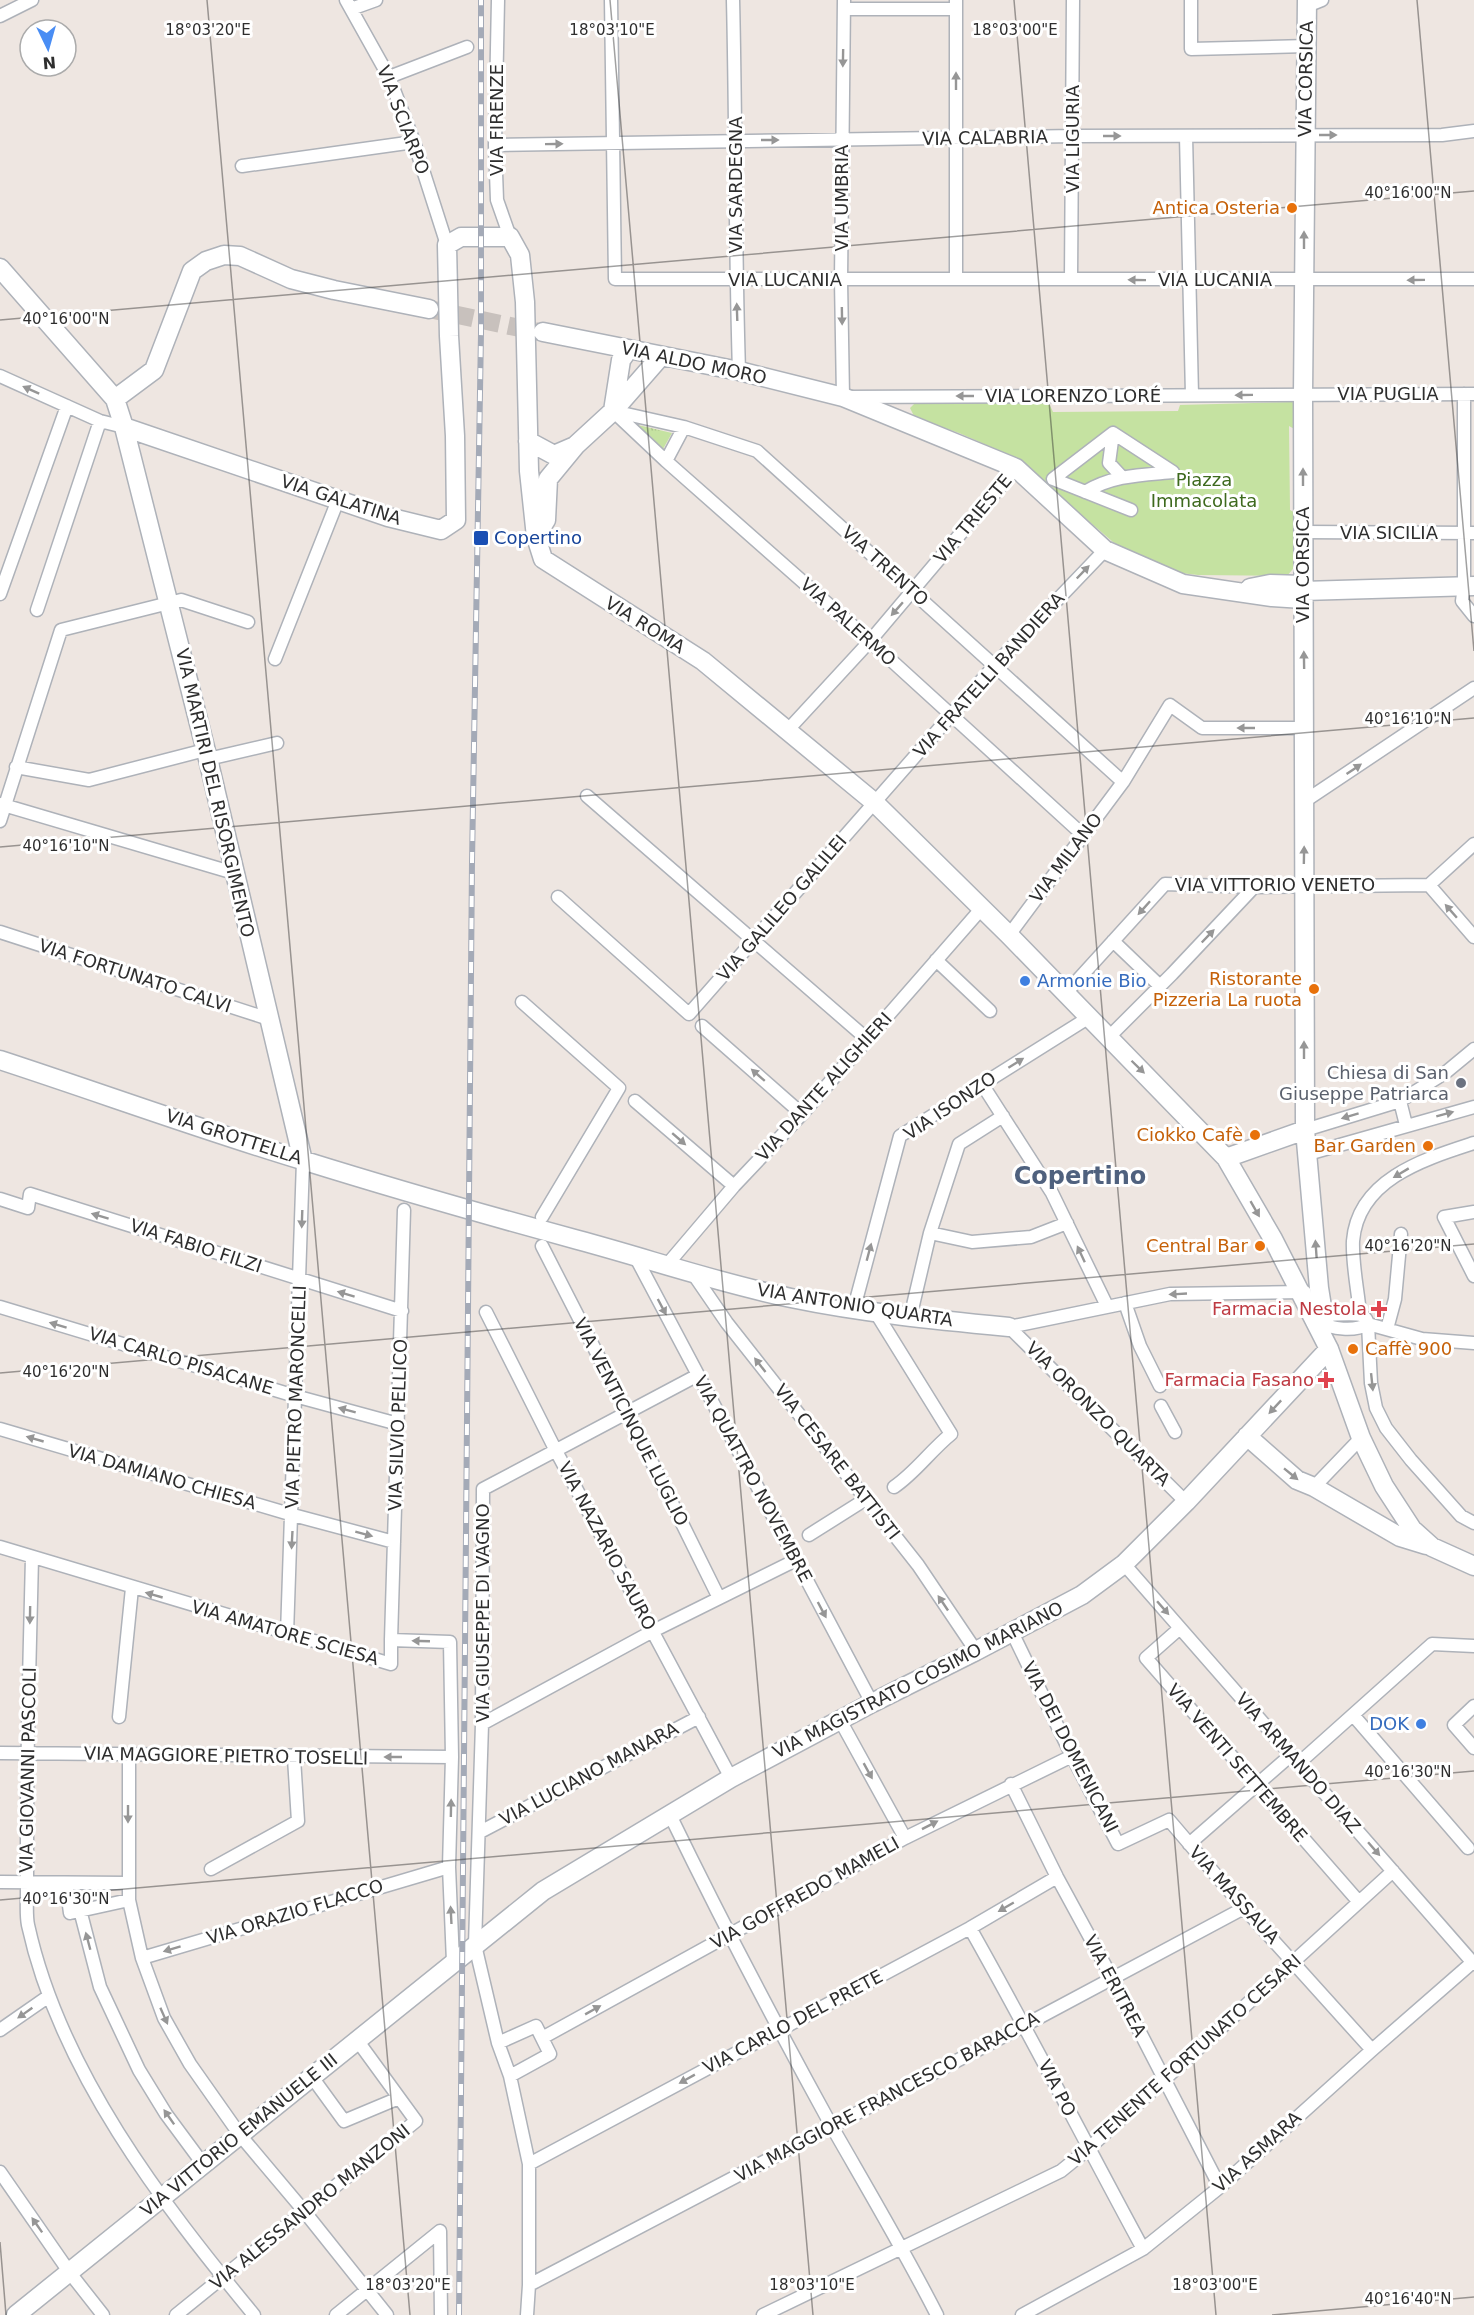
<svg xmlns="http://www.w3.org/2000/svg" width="1474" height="2315" font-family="'DejaVu Sans',sans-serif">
	<defs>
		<pattern id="grass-tufts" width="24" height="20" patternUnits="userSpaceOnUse" patternTransform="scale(1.5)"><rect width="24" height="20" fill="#c5e2a1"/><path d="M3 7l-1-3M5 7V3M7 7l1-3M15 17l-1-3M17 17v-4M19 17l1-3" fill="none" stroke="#aac28b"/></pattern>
	</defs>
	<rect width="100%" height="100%" fill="#eee6e1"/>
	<path fill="url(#grass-tufts)" d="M638,425L672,433L663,449Z"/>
	<path fill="#c5e2a1" d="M1047,399L1053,412L1178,411L1180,405L1292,402L1296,404L1298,431L1289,426L1290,510L1297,514V564L1287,576L1198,575L1172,572L1144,560L1113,542L1014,457L959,433L915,418L910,408L915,403Z"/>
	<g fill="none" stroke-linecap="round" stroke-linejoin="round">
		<path stroke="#c8c1bd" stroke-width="18" stroke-dasharray="18 9" stroke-linecap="butt" d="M429,309L539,332"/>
		<g stroke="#aeb2b9" stroke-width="15">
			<path id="street" d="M346,0L389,77L414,142L447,245
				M498,0L495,145L497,200L510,237
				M611,0L615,279H1474
				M733,0C736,124 735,247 739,371
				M844,0L841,280L843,397L1474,394
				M1191,0V49L1307,46
				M1307,6L1322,0
				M351,9L376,0
				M844,9H956
				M0,16L32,0
				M389,77L467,47
				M1186,136L1192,395
				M495,145L1073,136L1442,135L1474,131
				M242,166L414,142
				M956,278V0
				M1071,278L1073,0
				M0,376L100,421L124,427
				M1464,394V586L1462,601L1474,616
				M613,411L684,427L757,451L1123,782
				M614,412L666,461L870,641L1083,835
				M1113,433L1109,463L1122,477
				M666,461L684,427
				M1085,492C1113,475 1142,475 1173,472L1113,433L1053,479L1131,510
				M1303,532L1474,533
				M0,594L67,406
				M37,610L100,421
				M275,659L338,500
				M786,732L870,641L1016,468
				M208,759L277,743
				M16,767L89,780L205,750
				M587,796L867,1039
				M1305,801L1474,688
				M0,804L234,873
				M0,821L61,630L181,600L248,622
				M1429,885L1474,844
				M558,897L689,1014L995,665L1105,550
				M0,932L269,1019
				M1009,935L1123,782L1170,705L1202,728H1305
				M1113,941L1160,986
				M936,960L990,1011
				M1065,994L1165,884L1254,887L1429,885L1474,937
				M522,1002L619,1088L542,1217
				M702,1026L802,1114
				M1108,1038L1172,974L1254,887
				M982,1084L1052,1193L1107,1306
				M635,1101L734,1186
				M1400,1101L1406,1125
				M1305,1130L1400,1101L1445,1073L1474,1049
				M1308,1154L1474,1107
				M0,1199L28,1208L30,1194L402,1311
				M1474,1212L1444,1217L1474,1276
				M930,1233L972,1242L1031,1237L1067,1223
				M542,1246L627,1412L719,1598
				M635,1256L872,1703
				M666,1266L734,1186L802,1114L982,908
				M694,1275L727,1323L918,1565L976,1651
				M1125,1303L1140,1346L1160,1386
				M0,1307L295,1396L398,1424
				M854,1308L900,1136L1088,1018
				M486,1312L555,1449L731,1778
				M876,1313L951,1434C930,1451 916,1472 894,1487
				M1360,1314C1358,1291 1352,1264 1353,1241C1358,1179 1425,1159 1474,1143
				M1323,1315C1331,1315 1358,1313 1363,1316C1366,1318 1367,1320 1368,1324L1422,1339L1474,1343
				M910,1318L930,1233L959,1144L1003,1116
				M1318,1322C1332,1329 1354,1332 1368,1324
				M1368,1324L1371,1383L1376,1408L1386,1428L1411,1460L1461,1516L1474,1523
				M1009,1327L1170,1294L1305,1292
				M1009,1327L1186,1502
				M1387,1329L1395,1299L1401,1234
				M1161,1406L1175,1432
				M0,1429L293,1515L394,1542
				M1314,1487L1361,1438
				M809,1535L866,1499
				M0,1547L391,1664V1640L450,1642L452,1757L449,1867L453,1962
				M32,1557C30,1646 27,1736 27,1825C27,1848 27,1871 27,1893C27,1904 26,1915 28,1925C60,2071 161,2202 254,2315
				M1124,1564L1474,1964
				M1180,1628L1146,1658L1359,1902
				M1012,1632L1072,1756L1118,1844L1169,1820L1244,1908L1372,2050
				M287,1634L303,1161
				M391,1640L404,1210
				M1474,1706L1454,1725L1474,1748
				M1353,1715L1468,1848
				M119,1717L132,1588
				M840,1720L905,1838
				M482,1724L653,1631L796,1560
				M0,1753L452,1757
				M129,1755V1900L142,1958L164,2018L190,2064L240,2135L304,2211L387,2315
				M1299,1763L1432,1644L1474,1646
				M1011,1784L1057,1877L1112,1978L1220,2187
				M670,1815C721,1920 775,2023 831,2125C867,2188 904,2250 937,2315
				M480,1832L699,1717
				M1189,1844L1291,1755
				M211,1869L298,1821L294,1758
				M0,1882L128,1883
				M27,1892L67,1890L70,1913L129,1900
				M80,1910L100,1987L139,2070L166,2114L203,2164
				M970,1928C1030,2034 1085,2142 1143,2249
				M142,1958L449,1867
				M0,2030L49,1996
				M542,2038L905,1838L1072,1756
				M498,2043L536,2026L550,2054L510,2076
				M312,2077L344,2121L399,2098
				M529,2164L970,1928L1057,1877
				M0,2172L70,2273L103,2315
				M440,2231L441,2315
				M529,2285L1025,2025L1244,1908
				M176,2315L416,2121L357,2040
				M336,2315L440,2231
				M527,2315L529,2285V2164L510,2076L498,2043L475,1945L482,1724L483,1489L698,1375
				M763,2315L1061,2171L1088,2149L1393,1871
				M1022,2315L1143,2249L1220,2187L1372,2050L1474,1961"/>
		</g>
		<g stroke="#aeb2b9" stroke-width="21">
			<path id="secondary" d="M1307,0L1303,394L1305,1130L1319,1288L1325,1326
				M0,268L115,399L124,427L388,517L441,530L456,520L455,436L449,336L447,245L461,237H510L520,255L525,302L529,471L536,537L543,559L703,661L874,802L1009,935L1226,1158L1273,1239L1329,1349L1361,1438L1384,1486L1412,1529L1432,1547L1474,1566
				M543,332L739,371L843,397L1016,468L1105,550L1183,584L1272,597L1303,599
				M115,399L154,370L192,271L206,261L224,255L240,256L291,279L334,290L429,309
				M613,411L621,360L628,350
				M124,427L208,759L303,1161
				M528,441L554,455L575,446
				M536,536L546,520L548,479L576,445L613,411L661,356
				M1250,588L1270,584L1303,585
				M1303,591L1474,586
				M0,1060C101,1093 202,1130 305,1161C395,1189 486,1215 578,1240C649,1259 718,1283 791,1298C863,1313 936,1320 1009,1327
				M1226,1158L1305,1130
				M1247,1436L1297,1480L1314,1487L1400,1537L1426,1545
				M16,2315L543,1891L731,1778L872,1703L976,1651L1082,1595L1124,1564L1186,1502L1329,1349"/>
		</g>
		<use href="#street" stroke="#fff" stroke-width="12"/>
		<use href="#secondary" stroke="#fff" stroke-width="18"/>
		<g stroke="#a4aab7" stroke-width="6">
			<path id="rail" d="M459,2315L472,862L481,333V0"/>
		</g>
		<use href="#rail" stroke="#fff" stroke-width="4" stroke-dasharray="11" stroke-linecap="butt"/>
	</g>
	<defs><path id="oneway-solid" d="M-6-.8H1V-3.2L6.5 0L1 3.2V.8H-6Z" transform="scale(1.5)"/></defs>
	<g fill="#969696">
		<use href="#oneway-solid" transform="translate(843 58) rotate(91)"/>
		<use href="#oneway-solid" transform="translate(956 81) rotate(-90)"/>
		<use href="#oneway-solid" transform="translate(1328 135)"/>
		<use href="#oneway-solid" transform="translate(1112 136)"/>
		<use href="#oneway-solid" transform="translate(770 140)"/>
		<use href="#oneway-solid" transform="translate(554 144) rotate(-1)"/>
		<use href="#oneway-solid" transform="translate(1304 240) rotate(-90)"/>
		<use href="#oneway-solid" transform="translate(1137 280) rotate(-179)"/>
		<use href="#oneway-solid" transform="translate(1416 280) rotate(179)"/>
		<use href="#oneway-solid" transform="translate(737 312) rotate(-92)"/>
		<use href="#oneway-solid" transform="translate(842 316) rotate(89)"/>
		<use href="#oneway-solid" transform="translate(31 390) rotate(-156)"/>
		<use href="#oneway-solid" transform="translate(1244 395) rotate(179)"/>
		<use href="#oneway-solid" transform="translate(965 396) rotate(180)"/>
		<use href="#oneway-solid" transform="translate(1303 477) rotate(-90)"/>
		<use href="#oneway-solid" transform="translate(1083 572) rotate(-46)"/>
		<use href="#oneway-solid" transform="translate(897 609) rotate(131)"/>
		<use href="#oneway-solid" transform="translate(1304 660) rotate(-91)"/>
		<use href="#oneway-solid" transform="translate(1246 728) rotate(-180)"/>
		<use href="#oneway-solid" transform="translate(1354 769) rotate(-34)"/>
		<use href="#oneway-solid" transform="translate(1304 855) rotate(-89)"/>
		<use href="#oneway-solid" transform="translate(1144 908) rotate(132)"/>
		<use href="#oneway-solid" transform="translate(1451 911) rotate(-131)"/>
		<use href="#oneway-solid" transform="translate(1208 936) rotate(-46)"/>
		<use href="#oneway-solid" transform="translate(1304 1050) rotate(-90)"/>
		<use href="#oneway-solid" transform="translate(1016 1063) rotate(-32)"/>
		<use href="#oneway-solid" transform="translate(1138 1067) rotate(44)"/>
		<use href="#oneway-solid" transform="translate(758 1075) rotate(-139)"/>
		<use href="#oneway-solid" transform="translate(1445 1114) rotate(-15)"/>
		<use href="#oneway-solid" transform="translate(1350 1116) rotate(163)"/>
		<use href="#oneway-solid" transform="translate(679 1139) rotate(41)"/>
		<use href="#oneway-solid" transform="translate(1401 1173) rotate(149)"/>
		<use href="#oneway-solid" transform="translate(1255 1209) rotate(60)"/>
		<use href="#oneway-solid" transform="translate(100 1216) rotate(-163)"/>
		<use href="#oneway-solid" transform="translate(302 1219) rotate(92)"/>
		<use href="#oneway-solid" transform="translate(1316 1249) rotate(-94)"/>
		<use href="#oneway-solid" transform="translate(869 1252) rotate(-75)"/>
		<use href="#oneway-solid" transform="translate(1081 1254) rotate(-115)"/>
		<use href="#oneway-solid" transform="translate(346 1294) rotate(-163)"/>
		<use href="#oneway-solid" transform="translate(1178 1294) rotate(177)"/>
		<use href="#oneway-solid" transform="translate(662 1307) rotate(62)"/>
		<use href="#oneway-solid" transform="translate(58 1325) rotate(-163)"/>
		<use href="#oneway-solid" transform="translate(760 1365) rotate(-128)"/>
		<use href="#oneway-solid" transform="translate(1372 1382) rotate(84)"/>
		<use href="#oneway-solid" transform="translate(1275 1407) rotate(133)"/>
		<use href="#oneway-solid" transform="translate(347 1410) rotate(-165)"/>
		<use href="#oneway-solid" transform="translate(35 1439) rotate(-164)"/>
		<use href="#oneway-solid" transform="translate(1291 1474) rotate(39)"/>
		<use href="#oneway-solid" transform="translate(364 1534) rotate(15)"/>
		<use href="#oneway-solid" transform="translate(292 1540) rotate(93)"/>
		<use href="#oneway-solid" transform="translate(154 1595) rotate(-164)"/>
		<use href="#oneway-solid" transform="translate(943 1603) rotate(-124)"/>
		<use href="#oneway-solid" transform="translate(1163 1608) rotate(49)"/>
		<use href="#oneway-solid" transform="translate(822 1610) rotate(62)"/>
		<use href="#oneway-solid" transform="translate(30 1615) rotate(91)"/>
		<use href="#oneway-solid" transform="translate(421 1641) rotate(-178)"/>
		<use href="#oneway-solid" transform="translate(393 1757) rotate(180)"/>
		<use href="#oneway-solid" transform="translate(868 1771) rotate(61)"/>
		<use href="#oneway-solid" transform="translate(451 1808) rotate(-89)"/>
		<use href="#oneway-solid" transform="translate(128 1814) rotate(90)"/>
		<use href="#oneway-solid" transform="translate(930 1825) rotate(-27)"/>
		<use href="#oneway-solid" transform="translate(1374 1849) rotate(49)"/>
		<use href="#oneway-solid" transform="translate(1006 1907) rotate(150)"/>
		<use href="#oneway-solid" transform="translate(451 1915) rotate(-93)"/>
		<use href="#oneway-solid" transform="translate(88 1941) rotate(-105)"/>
		<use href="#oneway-solid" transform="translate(172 1949) rotate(163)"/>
		<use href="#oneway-solid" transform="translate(593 2010) rotate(-29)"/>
		<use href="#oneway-solid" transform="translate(25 2013) rotate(145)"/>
		<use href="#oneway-solid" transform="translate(164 2016) rotate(66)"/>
		<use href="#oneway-solid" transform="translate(687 2079) rotate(151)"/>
		<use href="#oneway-solid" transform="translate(169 2117) rotate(-125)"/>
		<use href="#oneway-solid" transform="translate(37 2225) rotate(-125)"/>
	</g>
	<path fill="none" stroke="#2e2e2e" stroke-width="1.5" stroke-opacity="0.45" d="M207,0L410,2315M610,0L813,2315M1014,0L1216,2315M1417,0L1474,651M0,320L1474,191M0,847L1474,718M0,1373L1474,1244M0,1900L1474,1771M0,2242L6,2315M1272,2315L1474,2297"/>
	<g fill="#e8710a" stroke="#fff" stroke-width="2">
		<circle cx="1292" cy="208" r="6"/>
		<circle cx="1314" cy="989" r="6"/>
		<circle cx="1255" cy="1135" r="6"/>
		<circle cx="1428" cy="1146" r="6"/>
		<circle cx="1260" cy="1246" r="6"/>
		<circle cx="1353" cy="1349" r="6"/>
	</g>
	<rect fill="#1a4fb4" stroke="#fff" stroke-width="2" x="473" y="530" width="16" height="16" rx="3"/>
	<g fill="#3f7fe0" stroke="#fff" stroke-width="2">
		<circle cx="1025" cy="981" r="6"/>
		<circle cx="1421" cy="1724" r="6"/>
	</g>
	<circle fill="#6b7280" stroke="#fff" stroke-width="2" cx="1461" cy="1083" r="6"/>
	<g fill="#e0444e" stroke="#fff" stroke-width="2">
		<path d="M1376 1300h6v6h6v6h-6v6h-6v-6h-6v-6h6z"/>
		<path d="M1323 1371h6v6h6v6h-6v6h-6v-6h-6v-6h6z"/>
	</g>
	<g text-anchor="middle" stroke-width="6" stroke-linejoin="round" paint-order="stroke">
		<g font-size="18" fill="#2e2e2e" stroke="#fff">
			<text transform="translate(1306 79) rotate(-89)" y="6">VIA CORSICA</text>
			<text transform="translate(403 120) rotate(69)" y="6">VIA SCIARPO</text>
			<text transform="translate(497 120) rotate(-90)" y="6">VIA FIRENZE</text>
			<text transform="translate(985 138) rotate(-1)" y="6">VIA CALABRIA</text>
			<text transform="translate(1073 139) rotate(-90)" y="6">VIA LIGURIA</text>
			<text transform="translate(736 185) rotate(-90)" y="6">VIA SARDEGNA</text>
			<text transform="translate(842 198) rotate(-90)" y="6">VIA UMBRIA</text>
			<text x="785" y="286">VIA LUCANIA</text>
			<text x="1215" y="286">VIA LUCANIA</text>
			<text transform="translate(694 363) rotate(12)" y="6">VIA ALDO MORO</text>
			<text x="1388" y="400">VIA PUGLIA</text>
			<text x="1073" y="402">VIA LORENZO LORÉ</text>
			<text transform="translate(341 500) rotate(18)" y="6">VIA GALATINA</text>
			<text transform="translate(973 519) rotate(-50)" y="6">VIA TRIESTE</text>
			<text x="1389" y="539">VIA SICILIA</text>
			<text transform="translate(1303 565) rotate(-90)" y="6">VIA CORSICA</text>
			<text transform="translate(885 566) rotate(42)" y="6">VIA TRENTO</text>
			<text transform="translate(848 622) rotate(42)" y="6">VIA PALERMO</text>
			<text transform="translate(645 625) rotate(32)" y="6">VIA ROMA</text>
			<text transform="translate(989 675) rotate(-48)" y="6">VIA FRATELLI BANDIERA</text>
			<text transform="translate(215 793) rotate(77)" y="6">VIA MARTIRI DEL RISORGIMENTO</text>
			<text transform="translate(1066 858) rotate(-53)" y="6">VIA MILANO</text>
			<text x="1275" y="891">VIA VITTORIO VENETO</text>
			<text transform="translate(782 908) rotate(-49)" y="6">VIA GALILEO GALILEI</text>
			<text transform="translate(135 976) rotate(18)" y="6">VIA FORTUNATO CALVI</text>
			<text transform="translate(824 1087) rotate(-48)" y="6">VIA DANTE ALIGHIERI</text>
			<text transform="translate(950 1106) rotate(-34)" y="6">VIA ISONZO</text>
			<text transform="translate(234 1137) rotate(18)" y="6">VIA GROTTELLA</text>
			<text transform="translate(196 1246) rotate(18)" y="6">VIA FABIO FILZI</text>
			<text transform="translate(855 1305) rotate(9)" y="6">VIA ANTONIO QUARTA</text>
			<text transform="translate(181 1361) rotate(17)" y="6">VIA CARLO PISACANE</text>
			<text transform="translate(296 1397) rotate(-88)" y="6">VIA PIETRO MARONCELLI</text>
			<text transform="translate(1098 1414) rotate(45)" y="6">VIA ORONZO QUARTA</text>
			<text transform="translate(631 1422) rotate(63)" y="6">VIA VENTICINQUE LUGLIO</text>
			<text transform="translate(398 1425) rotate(-88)" y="6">VIA SILVIO PELLICO</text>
			<text transform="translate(837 1462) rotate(52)" y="6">VIA CESARE BATTISTI</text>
			<text transform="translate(162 1477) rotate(16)" y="6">VIA DAMIANO CHIESA</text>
			<text transform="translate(753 1479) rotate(62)" y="6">VIA QUATTRO NOVEMBRE</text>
			<text transform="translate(607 1546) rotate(62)" y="6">VIA NAZARIO SAURO</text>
			<text transform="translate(483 1613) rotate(-90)" y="6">VIA GIUSEPPE DI VAGNO</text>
			<text transform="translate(285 1633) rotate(16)" y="6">VIA AMATORE SCIESA</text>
			<text transform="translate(918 1680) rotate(-27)" y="6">VIA MAGISTRATO COSIMO MARIANO</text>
			<text transform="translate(1070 1747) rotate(63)" y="6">VIA DEI DOMENICANI</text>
			<text transform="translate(226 1756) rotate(1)" y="6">VIA MAGGIORE PIETRO TOSELLI</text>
			<text transform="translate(1237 1763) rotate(49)" y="6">VIA VENTI SETTEMBRE</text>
			<text transform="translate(1298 1763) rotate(49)" y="6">VIA ARMANDO DIAZ</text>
			<text transform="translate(28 1770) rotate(-89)" y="6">VIA GIOVANNI PASCOLI</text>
			<text transform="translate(589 1774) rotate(-28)" y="6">VIA LUCIANO MANARA</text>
			<text transform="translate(805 1893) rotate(-29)" y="6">VIA GOFFREDO MAMELI</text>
			<text transform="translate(1234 1895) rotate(48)" y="6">VIA MASSAUA</text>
			<text transform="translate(295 1912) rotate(-17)" y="6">VIA ORAZIO FLACCO</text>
			<text transform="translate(1115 1986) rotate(62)" y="6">VIA ERITREA</text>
			<text transform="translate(793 2022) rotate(-28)" y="6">VIA CARLO DEL PRETE</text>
			<text transform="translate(1185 2060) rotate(-42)" y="6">VIA TENENTE FORTUNATO CESARI</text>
			<text transform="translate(1057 2088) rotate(63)" y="6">VIA PO</text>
			<text transform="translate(887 2097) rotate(-28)" y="6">VIA MAGGIORE FRANCESCO BARACCA</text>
			<text transform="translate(239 2135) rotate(-39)" y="6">VIA VITTORIO EMANUELE III</text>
			<text transform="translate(1257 2152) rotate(-42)" y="6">VIA ASMARA</text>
			<text transform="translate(310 2207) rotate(-39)" y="6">VIA ALESSANDRO MANZONI</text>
		</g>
		<g font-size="18" fill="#c56008" stroke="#fff" text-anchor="end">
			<text x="1280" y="214">Antica Osteria</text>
			<text x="1302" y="985">Ristorante<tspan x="1302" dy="21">Pizzeria La ruota</tspan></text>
			<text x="1243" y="1141">Ciokko Cafè</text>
			<text x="1416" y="1152">Bar Garden</text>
			<text x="1248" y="1252">Central Bar</text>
			<text x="1365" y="1355" text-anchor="start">Caffè 900</text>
		</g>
		<g font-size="18" fill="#3e6a1e" stroke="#fff">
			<text x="1204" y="486">Piazza<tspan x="1204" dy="21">Immacolata</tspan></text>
		</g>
		<g font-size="18" fill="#164399" stroke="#fff" text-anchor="start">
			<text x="494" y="544">Copertino</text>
		</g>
		<g font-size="18" fill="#366cbe" stroke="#fff" text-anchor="start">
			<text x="1037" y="987">Armonie Bio</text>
			<text x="1409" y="1730" text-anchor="end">DOK</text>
		</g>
		<g font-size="18" fill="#5b616d" stroke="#fff" text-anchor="end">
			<text x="1449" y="1079">Chiesa di San<tspan x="1449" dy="21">Giuseppe Patriarca</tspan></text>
		</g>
		<g font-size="18" fill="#be3a42" stroke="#fff" text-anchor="end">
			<text x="1367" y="1315">Farmacia Nestola</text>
			<text x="1314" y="1386">Farmacia Fasano</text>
		</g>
		<g font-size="24" font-weight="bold" fill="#4f617e" stroke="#fff">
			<text x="1080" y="1184">Copertino</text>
		</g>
	</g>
	<g font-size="15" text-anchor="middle" fill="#2e2e2e" stroke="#fff" stroke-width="6" stroke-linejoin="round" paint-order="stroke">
		<text x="208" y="35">18°03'20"E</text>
		<text x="612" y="35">18°03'10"E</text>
		<text x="1015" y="35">18°03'00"E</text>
		<text x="1408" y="198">40°16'00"N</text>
		<text x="66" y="324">40°16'00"N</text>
		<text x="1408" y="724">40°16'10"N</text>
		<text x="66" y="851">40°16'10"N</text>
		<text x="1408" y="1251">40°16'20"N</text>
		<text x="66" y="1377">40°16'20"N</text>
		<text x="1408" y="1777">40°16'30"N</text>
		<text x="66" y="1904">40°16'30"N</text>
		<text x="408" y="2290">18°03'20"E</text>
		<text x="812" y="2290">18°03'10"E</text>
		<text x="1215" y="2290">18°03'00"E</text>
		<text x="1408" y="2304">40°16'40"N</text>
	</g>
	<g transform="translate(48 48) rotate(175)"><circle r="28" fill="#ffffff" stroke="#ababab" stroke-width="1.5"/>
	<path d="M0-4.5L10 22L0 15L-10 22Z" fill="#498df4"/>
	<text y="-9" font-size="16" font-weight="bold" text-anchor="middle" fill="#2e2e2e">N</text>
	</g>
</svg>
